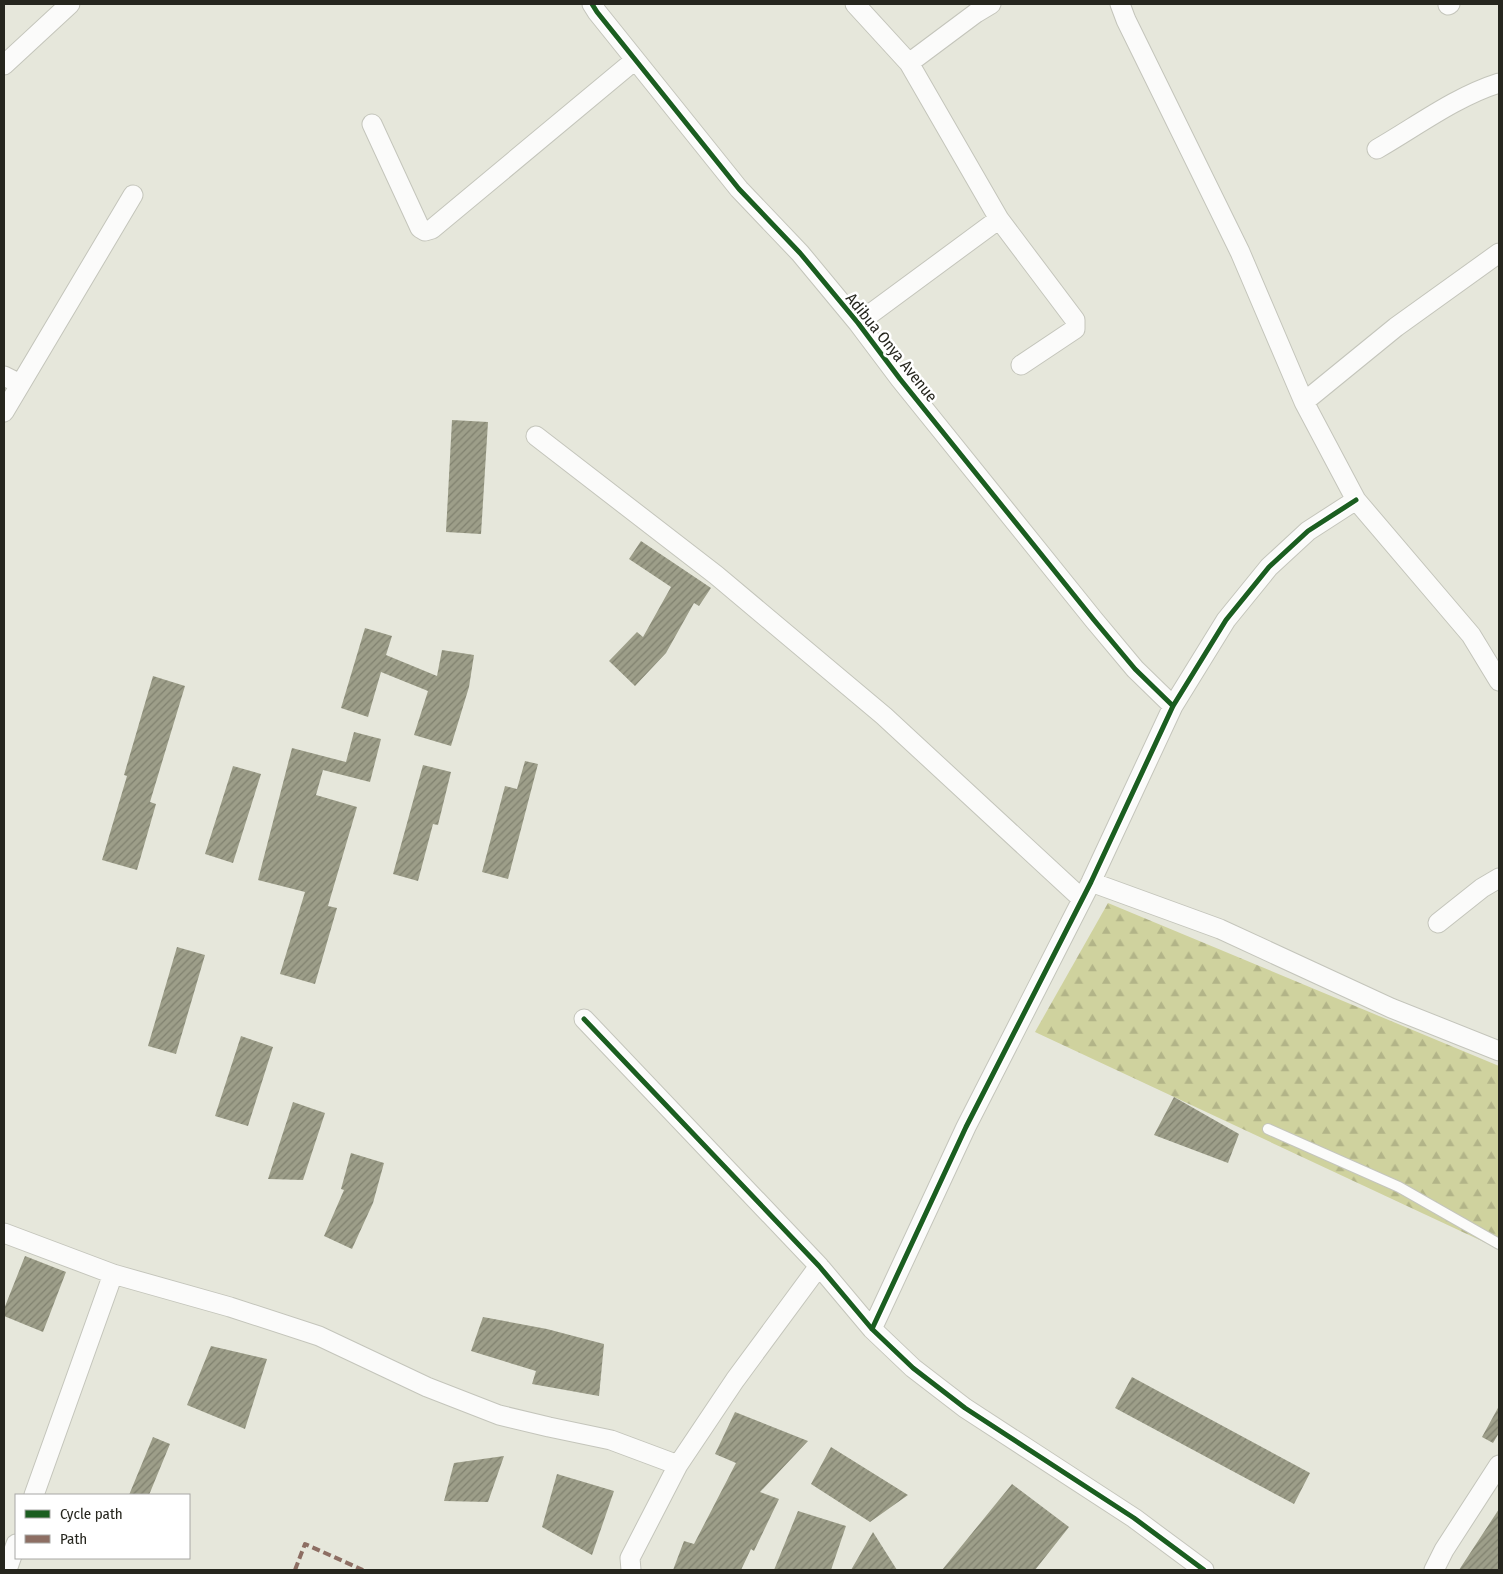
<svg xmlns="http://www.w3.org/2000/svg" width="1503" height="1574" font-family="'Fira Sans Condensed',sans-serif">
	<defs>
		<pattern id="forest-firs" width="22" height="20" patternUnits="userSpaceOnUse" patternTransform="scale(1.25)"><rect width="22" height="20" fill="#cfd29e"/><path d="M5 1l3.5 6h-7zM16 11l3.5 6h-7z" fill="#b2b488"/></pattern>
		<pattern id="building-hatch" width="6" height="6" patternUnits="userSpaceOnUse" patternTransform="scale(1.25)"><rect width="6" height="6" fill="#9d9e89"/><path d="M-1 1l2-2M0 6l6-6M5 7l2-2" fill="none" stroke="#80816f"/></pattern>
	</defs>
	<rect width="100%" height="100%" fill="#e6e7db"/>
	<path fill="url(#forest-firs)" d="M1108,903L1499,1066V1249L1035,1032Z"/>
	<path fill="url(#building-hatch)" d="M452,420L488,422L481,534L446,532Z
		M641,541L711,588L699,606L694,603L666,653L635,686L609,661L637,632L643,637L671,587L629,559Z
		M365,628L392,636L386,655L437,676L442,650L474,655L469,687L451,746L414,735L428,691L381,672L368,717L341,708Z
		M153,676L185,686L150,802L156,804L137,870L102,860L127,776L124,775Z
		M354,732L381,739L370,782L323,770L316,795L357,807L328,906L337,908L315,984L280,974L305,892L258,880L292,748L346,762Z
		M525,761L538,764L508,879L482,872L505,786L517,789Z
		M423,765L451,772L438,825L433,824L418,881L393,874Z
		M233,766L261,774L233,863L205,854Z
		M177,947L205,955L176,1054L148,1046Z
		M241,1036L273,1047L248,1126L215,1116Z
		M1174,1097L1239,1134L1228,1163L1154,1135Z
		M293,1102L325,1113L303,1180L268,1179Z
		M351,1153L384,1163L373,1203L352,1249L324,1236L344,1190L341,1189Z
		M25,1256L66,1272L43,1332L4,1316V1309Z
		M483,1317L547,1329L604,1344L599,1396L532,1384L536,1371L471,1351Z
		M211,1346L267,1359L245,1429L187,1405Z
		M1132,1377L1310,1473L1294,1504L1115,1408Z
		M1499,1406V1433L1493,1443L1482,1437Z
		M735,1412L808,1441L760,1492L779,1499L754,1551L751,1549L741,1570H673L684,1541L694,1544L736,1463L715,1454Z
		M153,1437L170,1444L149,1495H129Z
		M831,1447L908,1495L870,1522L811,1484Z
		M504,1456L488,1502L444,1501L454,1463Z
		M557,1474L614,1491L592,1555L542,1527Z
		M1012,1484L1069,1527L1035,1570H942Z
		M1499,1509V1570H1459Z
		M798,1511L846,1526L831,1570H774Z
		M873,1532L897,1570H851Z"/>
	<g fill="none" stroke-linecap="round" stroke-linejoin="round">
		<g stroke="#c4c5bb" stroke-width="12">
			<path id="lane" d="M1268,1129L1399,1187L1499,1244"/>
		</g>
		<g stroke="#c4c5bb" stroke-width="21">
			<path id="street" d="M592,4L597,12L739,189L800,253L858,323L900,379L1094,620L1135,669L1173,706
				M855,4L909,63L976,13L991,4
				M1120,4L1126,20L1240,252L1304,402L1356,500L1471,635L1499,681
				M1448,5L1450,4
				M909,63L999,219L1075,320V329L1021,365
				M4,65L70,4
				M372,124L420,228L425,231L432,229L635,60
				M1377,149C1417,126 1455,97 1499,83
				M858,323L999,219
				M4,376L20,384
				M1304,402L1396,327L1499,253
				M4,412L133,195
				M536,436L716,575L884,716L1082,899
				M1091,882L1220,929L1391,1008L1499,1051
				M1438,923L1482,888L1499,878
				M584,1019L819,1266L872,1329L913,1368L965,1408L1134,1518L1204,1570
				M4,1233L113,1274L230,1307L319,1336L427,1387L499,1415L549,1427L611,1440L678,1465
				M872,1329L966,1127L1091,882L1173,706L1226,620L1269,567L1308,531L1356,500
				M34,1495L113,1274
				M7,1570L16,1544
				M631,1570L630,1558L678,1465L735,1380L819,1266
				M1434,1570L1444,1550L1499,1465"/>
		</g>
		<use href="#lane" stroke="#fbfbfa" stroke-width="10"/>
		<use href="#street" stroke="#fbfbfa" stroke-width="19"/>
		<path stroke="#8d6e63" stroke-width="4" stroke-dasharray="8 4" stroke-linecap="butt" d="M295,1570L305,1544L363,1570"/>
		<g stroke="#fff" stroke-width="8">
			<path id="cycleway" d="M592,4L597,12L739,189L800,253L858,323L900,379L1094,620L1135,669L1173,706
				M584,1019L819,1266L872,1329L913,1368L965,1408L1134,1518L1204,1570
				M872,1329L966,1127L1091,882L1173,706L1226,620L1269,567L1308,531L1356,500"/>
		</g>
		<use href="#cycleway" stroke="#1b5e20" stroke-width="5"/>
	</g>
	<g text-anchor="middle" stroke-width="5" stroke-linejoin="round" paint-order="stroke">
		<g font-size="16" fill="#26261e" stroke="#fff">
			<text transform="translate(892 347) rotate(51)" y="6">Adibua Onya Avenue</text>
		</g>
	</g>
	<rect width="1503" height="1574" fill="none" stroke="#26261e" stroke-width="10"/>
	<rect x="15" y="1494" width="175" height="65" fill="#ffffff" stroke="#a8a8a5"/>
	<rect x="25" y="1510" width="25" height="8" fill="#1b5e20" stroke="#a8a8a5"/>
	<text x="60" y="1519" font-size="15" fill="#26261e">Cycle path</text>
	<rect x="25" y="1535" width="25" height="8" fill="#8d6e63" stroke="#a8a8a5"/>
	<text x="60" y="1544" font-size="15" fill="#26261e">Path</text>
</svg>
